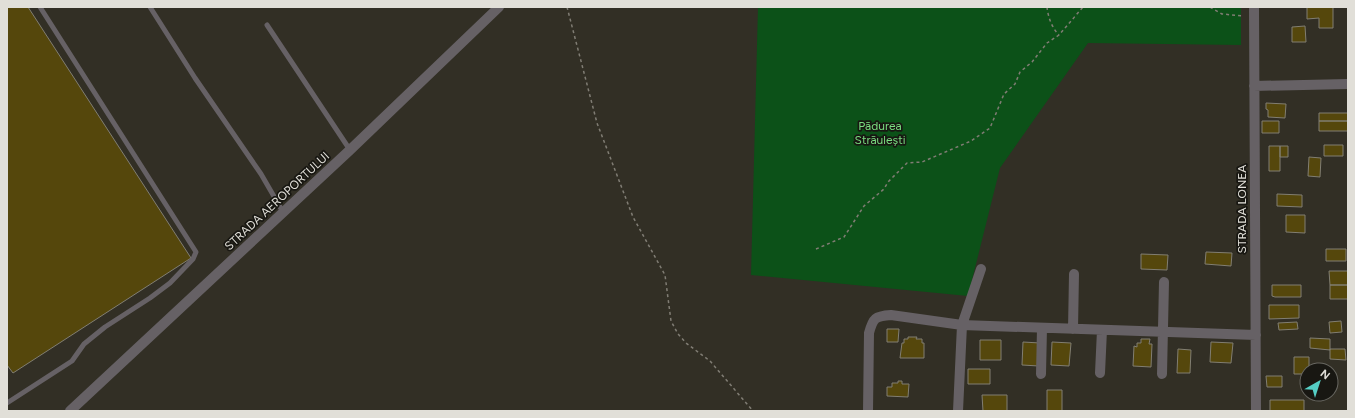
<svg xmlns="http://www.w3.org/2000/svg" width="1355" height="418" font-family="Figtree,sans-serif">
	<rect width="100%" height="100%" fill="#322f25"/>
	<path fill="#0c5118" d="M758,7H1241V45L1088,43L1000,168L968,296L751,275Z"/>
	<path fill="#55470c" stroke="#817e72" d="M7,7H28L191,258L13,373L7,365Z
		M1307,7H1333V28H1319V18L1307,19Z
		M1305,26L1306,42H1292V27Z
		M1266,103L1286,104L1285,118L1268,117V110L1266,109Z
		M1319,113H1348V121H1319Z
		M1262,121H1279V133H1262Z
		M1319,121H1348V131H1319Z
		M1324,145H1343V156H1324Z
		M1269,146H1280V171H1269Z
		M1280,146H1288V157H1280Z
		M1309,157L1321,158L1320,177L1308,176Z
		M1277,194L1302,195V207L1277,206Z
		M1286,215H1305V233L1286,232Z
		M1326,249H1346V261H1326Z
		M1206,252L1232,253L1231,266L1205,264Z
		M1141,254L1168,255L1167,270L1141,269Z
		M1329,271H1348V285H1330Z
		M1272,285H1301V297H1275L1272,296Z
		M1330,285H1348V299H1330Z
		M1269,305H1299V318L1269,319Z
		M1341,321L1342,332L1330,333L1329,322Z
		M1297,322L1298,329L1279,330L1278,323Z
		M887,329H899L898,342H887Z
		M908,337H917L916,339H922V343H924V358H900L902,343H904V339H908Z
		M1310,338L1330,339V350L1310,348Z
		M1141,339H1150L1149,344H1152L1151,367L1133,366L1134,346L1137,347V343H1141Z
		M980,340H1001V360H980Z
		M1023,342L1040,343L1039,366L1022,365Z
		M1052,342L1071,343L1069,366L1051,365Z
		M1211,342L1233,343L1231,363L1210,362Z
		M1178,349L1191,350L1190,373H1177Z
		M1330,349H1345L1346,360L1330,359Z
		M1294,357H1309V370H1307V374H1294Z
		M968,369H990V384H968Z
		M1266,376H1282V387H1267Z
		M898,381H902V384H909L908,397L887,396V387H892V383H898Z
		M1047,390H1062V411H1047Z
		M982,395H1007V411H983Z
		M1270,400H1304V411H1270Z"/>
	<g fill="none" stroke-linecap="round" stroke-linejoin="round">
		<path stroke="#807d74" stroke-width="1.5" stroke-dasharray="3 3" stroke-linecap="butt" d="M567,7L597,123L633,217L665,275L671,321L678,334L686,343L710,361L753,411
			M1047,7C1048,17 1052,28 1059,35
			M1210,7L1222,14L1244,16
			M816,249L844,237L864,206L884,189L888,182L907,163L922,162L971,141L990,128L1004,94L1015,84L1020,72L1032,62L1047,43L1059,35L1083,7"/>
		<path stroke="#666165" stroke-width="5" d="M150,7L195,78L261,174L283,212
			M267,25L350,150
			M7,403L72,361L84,344L105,327L150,298L170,283L193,259L196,252L40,7"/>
		<path stroke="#666165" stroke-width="10" d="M1254,7L1256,411
			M1254,86L1348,84
			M1073,329L1074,274
			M1100,373L1102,330
			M1041,374L1042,328
			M1162,374L1164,282
			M70,411L350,150L499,7
			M868,411L869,333C873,318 875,316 891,315L962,325L1256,335
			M958,411L962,325L981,269"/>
	</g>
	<g text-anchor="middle" stroke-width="3.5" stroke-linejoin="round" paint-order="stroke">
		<g font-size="12" fill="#7add81" stroke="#181712">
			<text x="880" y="130">Pădurea<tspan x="880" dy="14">Străulești</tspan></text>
		</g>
		<g font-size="12" fill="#e1dfd8" stroke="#181712">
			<text transform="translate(277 201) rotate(-43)" y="4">STRADA AEROPORTULUI</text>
			<text transform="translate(1242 209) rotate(-90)" y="4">STRADA LONEA</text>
		</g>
	</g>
	<rect width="1355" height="418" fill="none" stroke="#e1dfd8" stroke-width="16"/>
	<g transform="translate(1319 382) rotate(39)"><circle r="19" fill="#181712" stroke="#686761"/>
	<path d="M0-3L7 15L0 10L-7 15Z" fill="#55cec5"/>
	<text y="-6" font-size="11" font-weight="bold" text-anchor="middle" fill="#e1dfd8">N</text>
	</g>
</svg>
